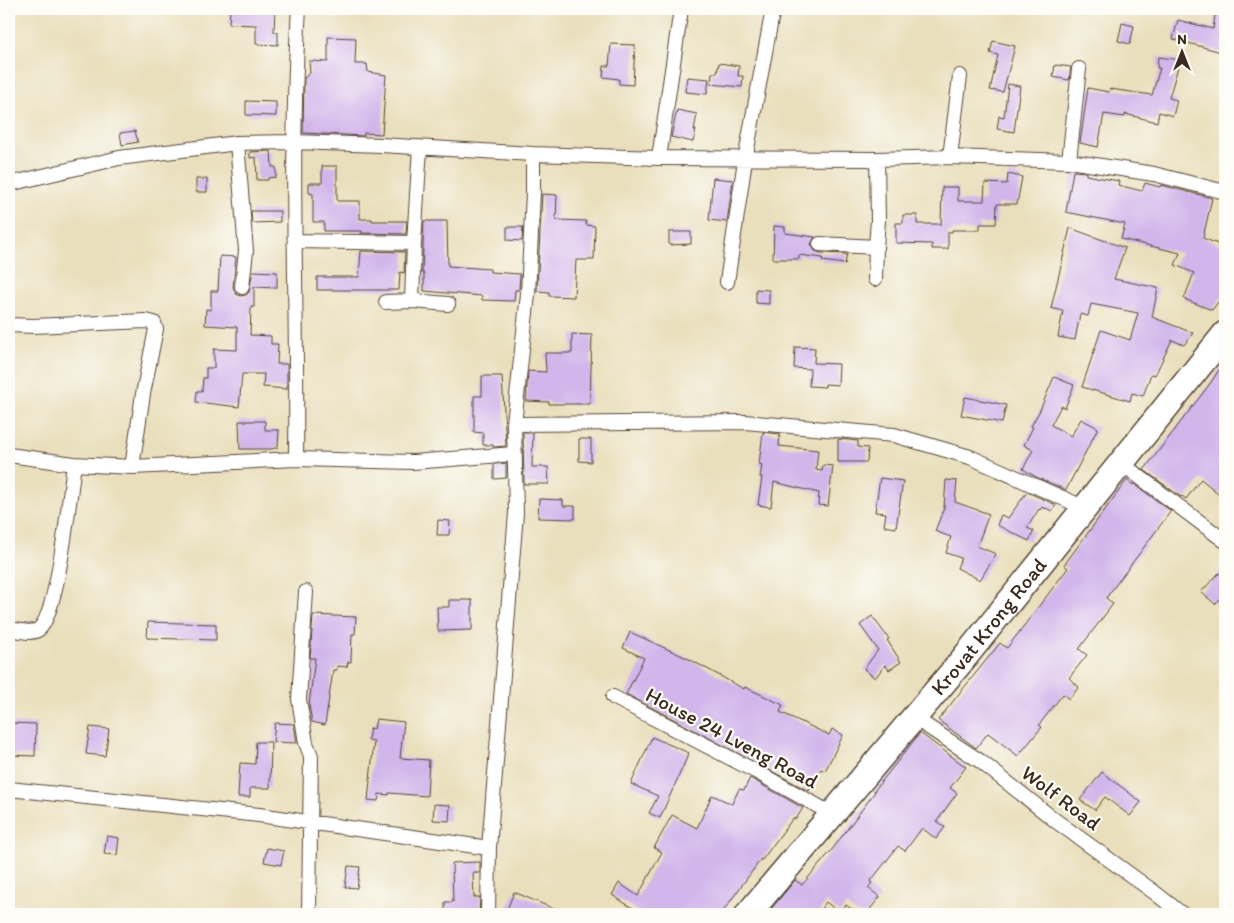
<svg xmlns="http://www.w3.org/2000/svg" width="1234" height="923" font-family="Itim,sans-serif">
	<rect width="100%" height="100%" fill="#fdfcf7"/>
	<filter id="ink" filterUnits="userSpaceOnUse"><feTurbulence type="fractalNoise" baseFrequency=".02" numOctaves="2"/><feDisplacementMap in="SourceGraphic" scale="10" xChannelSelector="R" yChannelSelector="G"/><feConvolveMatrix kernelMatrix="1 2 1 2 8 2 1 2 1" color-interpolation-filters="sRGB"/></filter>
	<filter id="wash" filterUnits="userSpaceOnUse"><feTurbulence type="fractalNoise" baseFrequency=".0096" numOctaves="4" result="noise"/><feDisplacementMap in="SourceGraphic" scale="20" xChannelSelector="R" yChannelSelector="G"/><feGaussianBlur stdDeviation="1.12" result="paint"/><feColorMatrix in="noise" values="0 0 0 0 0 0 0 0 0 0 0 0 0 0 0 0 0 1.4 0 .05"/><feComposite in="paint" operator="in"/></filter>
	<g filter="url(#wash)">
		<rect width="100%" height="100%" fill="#e9dfbc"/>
		<g id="blocks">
			<path fill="#d2b6eb" d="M230,9H275L274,32H278V45L256,44V25L229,24Z
				M1216,9H1225V53L1173,39L1178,20L1213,29Z
				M1122,23L1134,26L1130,44L1118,41Z
				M328,37L356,38L355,64H367L368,72L386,75L382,134L364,133V136L303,133L304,78L310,73L309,61L328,62Z
				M993,41L1015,46L1003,92L990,90L998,55L990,53Z
				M611,44L635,45L633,85L619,84V79L603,77L604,66H609Z
				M1158,57L1180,60L1169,98L1177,100L1173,116L1159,112L1157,122L1125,114V117L1104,114L1098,147L1080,143L1088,88L1109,92L1110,89L1152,95L1160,68H1157Z
				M719,63L739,66L738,76H743L742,87L711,84L712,73H717Z
				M1055,65L1071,67L1069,80L1053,77Z
				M687,77L709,79L707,94L685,92Z
				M1008,84L1020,86L1014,132L997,129L999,116L1004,117Z
				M246,101L276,102V116L246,115Z
				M677,110L697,114L694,130H696L693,142L671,137Z
				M135,131L138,142L122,145L120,133Z
				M271,151L272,167H276V177L268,178V180H257L256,157L250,158V152Z
				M322,166H337V201H360V219H372V221H407L406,234L361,233L362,231H324V222H313V194L309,193V183H322Z
				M1073,171L1086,172V175L1119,181L1118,185L1142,191L1145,183L1160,187L1161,185L1212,198L1203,238L1225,247V293L1212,310L1184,299L1194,273L1175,265L1180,253L1121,239L1125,224L1066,212Z
				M1008,174L1022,177L1017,204H997L996,224H980V230H952V232H948V249H932V244L896,243V223H903V215H917V224H941L942,187H958V201H984L985,183L1007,184Z
				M713,178L733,180L727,222L709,220Z
				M196,179H207V192H196Z
				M542,194L557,195L556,220L586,221V225L595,226L594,260H576L574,297L549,296V292L537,291Z
				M251,211H280V222L252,223Z
				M424,221H447L448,266L490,269V272L520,274L519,290H515L514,301L482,300V296L424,291V273H422Z
				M774,226L785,227V233L815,237L811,244L815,251L820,253L847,254L845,264L822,261L823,258L799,255V259H773Z
				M507,227H523L522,241L507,240Z
				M1070,228L1125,248L1114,279L1158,288L1152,317L1193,333L1184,345L1172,340L1155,375L1151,374L1143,396L1132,393L1130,401L1082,387L1101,330L1130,340L1138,313L1091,304L1088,316L1080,314L1075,340L1058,337L1063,311L1051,308Z
				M669,232H691V244L669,245Z
				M361,251L405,252L404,273L400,272L399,290H317V277H359Z
				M220,256L236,257L233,287L236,294L241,296L246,295L249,292L253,271L277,272V288L254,287V307H251L250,335L271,336V344H278L277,364H287V389L263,387L264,374H242L239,407L196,402L197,391H202L203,378H206V368H214V349L237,350V327L205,325L206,309L211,310V291H218Z
				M756,289L769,290V304L756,303Z
				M572,334L592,335L590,404H549V402L526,401L528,371L546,372L545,353H572Z
				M795,347L815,348L814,363L839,364L838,385L825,384V387L809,386L810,369L794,368Z
				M1225,361V486L1219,494L1201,479L1186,499L1182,496L1181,497L1144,470L1209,385Z
				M482,376H502L506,446L493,447V445H483V433L474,432V396H482Z
				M1054,377L1074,385L1065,408L1061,406L1051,425L1071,436L1081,419L1098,428L1066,490L1036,477L1023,469L1033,450L1024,445L1033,427L1031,426L1040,410Z
				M965,397L1006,405L1002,423L961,415Z
				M239,421H265V430H279L278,447L272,449H240Z
				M763,432L780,434L779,446L818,450L816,470L822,471L823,465L833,466L828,506L818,505L819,493L774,482L771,507L758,505L762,477H760L762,465L759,464Z
				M523,433H533L532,467H548L549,484H524Z
				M579,439H591V462L579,461Z
				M838,439L858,441V447L868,448L867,462H838Z
				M506,463V478L494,479V464Z
				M880,478L903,481L896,528L884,526L886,513L875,512Z
				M946,480L957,481L955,502L989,514L977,546L996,554L980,580L957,568L961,558L946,553L951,537L935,531L944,508Z
				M1127,480L1133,485L1134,484L1171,511L1106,598L1113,604L1079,649L1087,655L1069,678L1079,687L1069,699L1063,694L1039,725L1042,727L1018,756L988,733L976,748L938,720L1000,643L1007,648L1068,568L1064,565Z
				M1027,492L1056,505L1052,511L1046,508L1045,509L1042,507L1040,510L1039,509L1027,528L1034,531L1029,541L997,525L1001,515L1008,518Z
				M539,499L563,500V506H575V519L538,518Z
				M438,520L450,521L449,535H437Z
				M1219,573L1225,578V594L1215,604L1201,592Z
				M449,600H472V630L438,631L437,607H449Z
				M313,615L356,617L355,634H352L351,662H348L347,667L337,666V670H333L325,725L312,722L309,705L315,658H310Z
				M872,616L889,639L887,640L901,662L889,670L885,665L875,678L864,669L878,650L860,625Z
				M148,622L216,624V640L147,638Z
				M630,632L689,659L744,689L745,687L783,705L780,712L829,735L832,729L843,735L825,771L821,769L809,791L626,694L644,658L623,648Z
				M376,719L404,722L400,758L429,760L427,796L389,793V795L379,794L378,801L368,800L374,741L368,740L370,728L374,729Z
				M9,723L36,724L35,756L9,755Z
				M275,723L294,724L297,743L273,742Z
				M90,727L109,729L105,756L86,754Z
				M920,733L966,767L950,788L957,793L937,821L945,827L936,839L922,828L905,851L898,846L870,882L872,883L868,888L880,897L866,914H858L846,905L840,913L826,902L817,914H767L795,880L802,885L831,851L875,792L874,791Z
				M652,737L689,753L660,818L649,813L658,796L631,784Z
				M256,742H271L270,788H250V797H238L240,763L255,764Z
				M1102,772L1141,802L1130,816L1105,797L1095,810L1080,800Z
				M750,778L803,808L796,819L793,818L762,860L761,859L721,914H642L612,895L619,883L638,896L662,852L654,848L672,815L697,828L712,795L732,804L739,789L744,790Z
				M434,804L450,805L449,821L433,820Z
				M107,836L119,838L117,855L104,854Z
				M267,848L284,851L281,865L264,862Z
				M480,862V873H473L474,897H480L479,914H445V902H453L452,863Z
				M348,866L360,867L357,888L345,887Z
				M514,892L566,914H512L506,912Z"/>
		</g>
	</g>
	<g filter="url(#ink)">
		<use href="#blocks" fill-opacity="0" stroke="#554536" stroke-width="1"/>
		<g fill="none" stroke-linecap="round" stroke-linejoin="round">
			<g stroke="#554536" stroke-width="16">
				<path id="street" d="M237,143L246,251L242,287
					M950,157L960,76
					M659,158L681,9
					M1069,161L1079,69
					M9,184L119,158L237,143L294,142L381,145L533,154L659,158L877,159L950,157L1069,161L1154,174L1225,192
					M295,241L414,243L420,147
					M820,244L876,247L878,220L877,159
					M875,279L876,247
					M727,282L745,160L773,9
					M412,301L414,243
					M386,302L412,301L448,304
					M9,325L33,326L146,321L154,323L156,329L143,394L132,467
					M514,424L745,422L894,435L970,457L1085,508
					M9,455L74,464L132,467L296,459L413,462L514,454
					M296,459C298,309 289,159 299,9
					M1121,463L1225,541
					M306,592L299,699L306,743L311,756L309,914
					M9,629C18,630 31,635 39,629C58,614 70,493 74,464
					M613,697L757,772L832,814
					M913,717L980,761L1056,821L1154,892L1182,914
					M9,789L259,815L489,848
					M488,914L489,848L516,513L514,424L528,294L533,193V154"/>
			</g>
			<g stroke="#554536" stroke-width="28">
				<g id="highway">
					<path id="s1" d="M748,914L960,663L1225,334"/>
				</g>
			</g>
			<use href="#street" stroke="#fff" stroke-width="14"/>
			<use href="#highway" stroke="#fff" stroke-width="25"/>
		</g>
	</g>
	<g text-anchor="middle" stroke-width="4.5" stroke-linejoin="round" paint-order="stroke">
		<g font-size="21" fill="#3b2a1e" stroke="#fdfcf7">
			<text dy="7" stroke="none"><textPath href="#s1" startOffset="375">Krovat Krong Road</textPath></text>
			<text transform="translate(732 738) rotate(28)" y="7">House 24 Lveng Road</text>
			<text transform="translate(1061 798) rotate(37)" y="7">Wolf Road</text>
		</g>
	</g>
	<rect width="1234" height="923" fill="none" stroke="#fdfcf7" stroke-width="30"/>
	<g transform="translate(1182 52)" stroke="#fdfcf7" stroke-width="4" paint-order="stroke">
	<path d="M0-4L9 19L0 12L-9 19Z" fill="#3b2a1e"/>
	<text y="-8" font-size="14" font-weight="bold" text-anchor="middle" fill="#3b2a1e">N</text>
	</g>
</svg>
